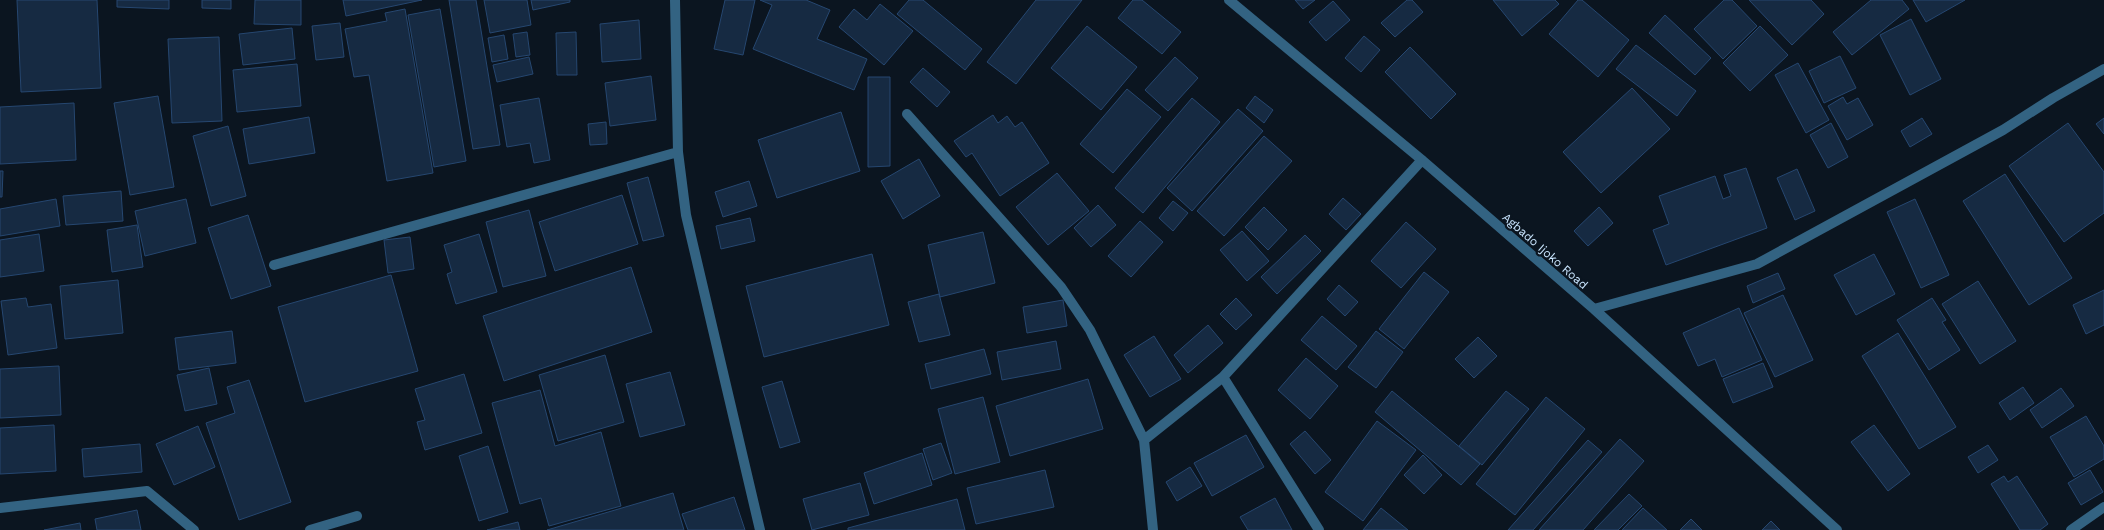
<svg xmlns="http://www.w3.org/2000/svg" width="2104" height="530" font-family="'Work Sans',sans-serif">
	<rect width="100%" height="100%" fill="#0b1520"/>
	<path fill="#162a42" stroke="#264770" d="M17,0H97L101,88L21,92Z
		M117,0H169V9L117,7Z
		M202,0H231V9L202,8Z
		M255,0H301V25L254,24Z
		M343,0H422L346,16Z
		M449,0H476L500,145L473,149Z
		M484,0H527L531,25L490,33Z
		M531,0H570V2L533,10Z
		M725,0H755L743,55L714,49Z
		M760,0H806L830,10L817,39L867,59L854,90L753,49L772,5Z
		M909,0H923L982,49L965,70L897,14Z
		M1036,0H1082L1016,84L987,62Z
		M1133,0H1142L1181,32L1162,54L1118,18Z
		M1295,0H1315L1303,9Z
		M1407,0H1412L1423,12L1395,37L1381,23Z
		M1493,0H1555L1559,4L1522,36Z
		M1578,0H1582L1629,40L1598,77L1549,34Z
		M1724,0H1732L1757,26L1723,59L1694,29Z
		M1749,0H1811L1824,14L1792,45Z
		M1871,0H1902L1909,9L1852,55L1833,32Z
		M1913,0H1965L1926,22Z
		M1333,1L1350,20L1326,41L1309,22Z
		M880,4L913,31L884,65L839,27L854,9L867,20Z
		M405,9L433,173L387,181L369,75L354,77L345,29L387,21L385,13Z
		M440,9L466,161L434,167L408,15Z
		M1665,15L1711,58L1695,75L1649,33Z
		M1911,19L1941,79L1910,95L1880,35Z
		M639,20L641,59L602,62L600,24Z
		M340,23L344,57L316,60L312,26Z
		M1087,26L1137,67L1101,110L1051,68Z
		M1760,26L1788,55L1750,91L1723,63Z
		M292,28L295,59L243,65L239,34Z
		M527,32L530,55L516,57L513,34Z
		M576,32L577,75H557L556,33Z
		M504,35L508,59L492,62L488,38Z
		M1364,36L1380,50L1361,72L1345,58Z
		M219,37L222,121L172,123L168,39Z
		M1636,45L1696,91L1677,116L1616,69Z
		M1410,47L1456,94L1431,119L1385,72Z
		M1840,56L1856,88L1824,103L1809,71Z
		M529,57L533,74L497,82L493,65Z
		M1175,57L1198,78L1168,111L1145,90Z
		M1798,63L1829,120L1806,133L1775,75Z
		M297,64L301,106L237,112L233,70Z
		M923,68L950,92L937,107L910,82Z
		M651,76L656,120L610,126L605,83Z
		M868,77H890V166L868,167Z
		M1632,88L1670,129L1601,193L1563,152Z
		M1127,89L1161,117L1113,173L1080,144Z
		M158,96L174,187L130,195L114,103Z
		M1255,96L1273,110L1264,123L1246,108Z
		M1843,97L1847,104L1858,98L1873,125L1847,140L1828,106Z
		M539,98L550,160L534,163L530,143L507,147L500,105Z
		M1192,98L1220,122L1143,213L1115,188Z
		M74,103L76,160L0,164V107Z
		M1238,109L1263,131L1192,211L1167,188Z
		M841,112L860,171L777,198L758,140Z
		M993,115L998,123L1007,116L1015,127L1022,122L1049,163L1000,196L972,153L966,157L954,141Z
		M309,117L315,153L249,164L243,129Z
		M1922,118L1932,134L1910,147L1901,131Z
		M2104,118V134L2096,124Z
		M606,122L607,144L590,145L588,124Z
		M1831,123L1848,157L1828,168L1810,135Z
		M2068,123L2104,172V213L2064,242L2009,166Z
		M228,126L246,196L211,206L193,136Z
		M1264,136L1292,161L1224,236L1197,211Z
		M919,159L940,196L903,219L881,181Z
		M1746,168L1767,228L1666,265L1653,230L1669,224L1659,196L1715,176L1723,199L1731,196L1724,175Z
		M1797,169L1815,211L1795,220L1777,178Z
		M0,171H3L2,197H0Z
		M1057,173L1089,211L1048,245L1016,207Z
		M2005,174L2072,278L2029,305L1963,201Z
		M648,177L664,236L643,241L627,183Z
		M749,181L757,206L723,217L715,192Z
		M121,191L123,221L66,225L63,196Z
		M622,195L638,244L555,271L539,222Z
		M1343,198L1361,214L1346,230L1329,214Z
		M56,199L60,226L0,236V209Z
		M186,199L196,243L145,256L135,211Z
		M1915,199L1949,275L1921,288L1887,212Z
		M1173,201L1188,213L1173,231L1159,218Z
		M1098,205L1116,225L1091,247L1074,228Z
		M1264,207L1287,230L1268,250L1245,227Z
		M1599,207L1613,223L1588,246L1574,231Z
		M529,210L546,276L503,287L486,222Z
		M248,215L271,286L231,299L208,228Z
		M750,218L755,241L721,249L716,226Z
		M1140,221L1163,242L1131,277L1108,256Z
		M1406,222L1436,249L1401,288L1371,261Z
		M137,225L143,267L112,272L107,230Z
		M1242,231L1269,261L1247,281L1220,250Z
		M983,232L995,283L940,297L928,245Z
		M39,234L44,271L0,277V240Z
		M479,234L497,292L456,304L447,274L452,272L444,245Z
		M1305,235L1321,251L1277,294L1261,277Z
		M410,237L414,269L388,273L384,240Z
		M872,254L889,325L764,357L746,286Z
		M1874,254L1895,294L1856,315L1834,275Z
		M631,267L652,332L504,381L483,316Z
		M1424,272L1449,292L1404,349L1379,329Z
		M1778,273L1785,289L1753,303L1747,286Z
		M391,275L418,371L305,402L278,307Z
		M118,280L123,333L65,339L60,286Z
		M1978,281L2016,341L1980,364L1942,304Z
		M1339,285L1358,302L1345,316L1327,299Z
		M2104,290V325L2086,334L2073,305Z
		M939,294L950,335L919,342L908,302Z
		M1783,295L1813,360L1775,377L1744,313Z
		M26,298L28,307L51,304L57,348L8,355L1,301Z
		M1236,298L1252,315L1236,330L1220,314Z
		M1932,298L1946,320L1942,322L1960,350L1929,370L1897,320Z
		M1063,300L1067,326L1027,333L1023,307Z
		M1739,308L1762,360L1722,377L1715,359L1698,366L1683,333Z
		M1322,316L1357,346L1336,370L1301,340Z
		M1208,325L1223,343L1188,373L1174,355Z
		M232,331L236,363L179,370L175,338Z
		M1376,331L1403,352L1376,388L1348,367Z
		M1898,333L1956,427L1919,449L1862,356Z
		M1154,336L1181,379L1150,397L1124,355Z
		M1478,337L1497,356L1474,378L1455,359Z
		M1056,341L1061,369L1002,380L997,352Z
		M984,349L991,374L931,389L925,364Z
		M605,355L624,422L558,441L539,375Z
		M1306,358L1338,386L1310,419L1278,390Z
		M1763,363L1773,387L1733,403L1723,379Z
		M59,366L61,415L0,418V369Z
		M209,368L217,404L185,411L177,375Z
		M670,372L685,425L640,437L626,384Z
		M464,374L482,433L425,450L417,422L425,420L415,389Z
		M1088,379L1103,429L1010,456L996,406Z
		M249,380L291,502L239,520L206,423L235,413L227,387Z
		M782,381L800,442L780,448L762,387Z
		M2023,387L2034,403L2010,420L1999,403Z
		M2061,388L2074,406L2042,428L2030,410Z
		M540,390L555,446L601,432L621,506L549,526L541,498L520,504L492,403Z
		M1392,391L1480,464L1461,485L1375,412Z
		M1506,391L1529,409L1482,465L1459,446Z
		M983,397L1000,462L955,474L938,409Z
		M1546,397L1585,429L1515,515L1476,484Z
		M2086,416L2104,446V459L2074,477L2050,437Z
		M1377,421L1416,450L1363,521L1325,492Z
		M54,425L56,471L0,474V428Z
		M1874,425L1910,474L1888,491L1851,442Z
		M198,426L215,467L174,485L156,444Z
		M1305,431L1331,460L1315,474L1290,444Z
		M1246,435L1264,467L1212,496L1194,463Z
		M1620,439L1644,461L1583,530H1539Z
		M1588,440L1602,452L1533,530H1508Z
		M941,443L952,473L933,480L923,449Z
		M140,444L142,472L84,477L82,449Z
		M1988,445L1998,460L1978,473L1968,457Z
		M488,446L508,512L479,521L459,456Z
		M922,453L932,485L874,504L864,473Z
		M1423,455L1442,475L1424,494L1404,475Z
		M1190,467L1202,486L1177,501L1166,482Z
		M1045,470L1054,507L976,524L967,488Z
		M2090,470L2103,492L2081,505L2068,483Z
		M2004,476L2008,482L2017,476L2048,524L2040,530H2020L1991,484Z
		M860,483L869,515L812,530L803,499Z
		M673,493L684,530H547Z
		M1629,494L1642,506L1618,530H1594Z
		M734,497L745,530H688L682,514Z
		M1275,498L1292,530H1248L1240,517Z
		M957,499L965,530H848V528Z
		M1381,508L1408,530H1363Z
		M1643,508L1667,530H1622Z
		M137,510L141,530H97L95,519Z
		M1691,519L1702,530H1680Z
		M1771,521L1780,530H1762Z
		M518,522L520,530H487Z
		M80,523L81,530H44Z"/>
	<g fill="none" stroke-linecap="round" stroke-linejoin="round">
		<path stroke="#336382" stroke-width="10" d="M675,0L678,152L686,215L760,530
			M1229,0L1422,160L1594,309L1837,530
			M907,114L1061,287L1090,330L1144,440L1153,530
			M274,265L678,152
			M1594,309L1757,264L2003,130L2053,98L2104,69
			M1223,377L1319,530
			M1144,440L1223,377L1422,160
			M0,508L147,491L194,530
			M310,530L357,516
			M2071,530L2104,507"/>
	</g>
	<g text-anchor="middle" stroke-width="4.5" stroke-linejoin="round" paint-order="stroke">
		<g font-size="12" fill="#cae6ff" stroke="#0b1520">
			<text transform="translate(1545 251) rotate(41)" y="4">Agbado Ijoko Road</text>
		</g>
	</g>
</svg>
